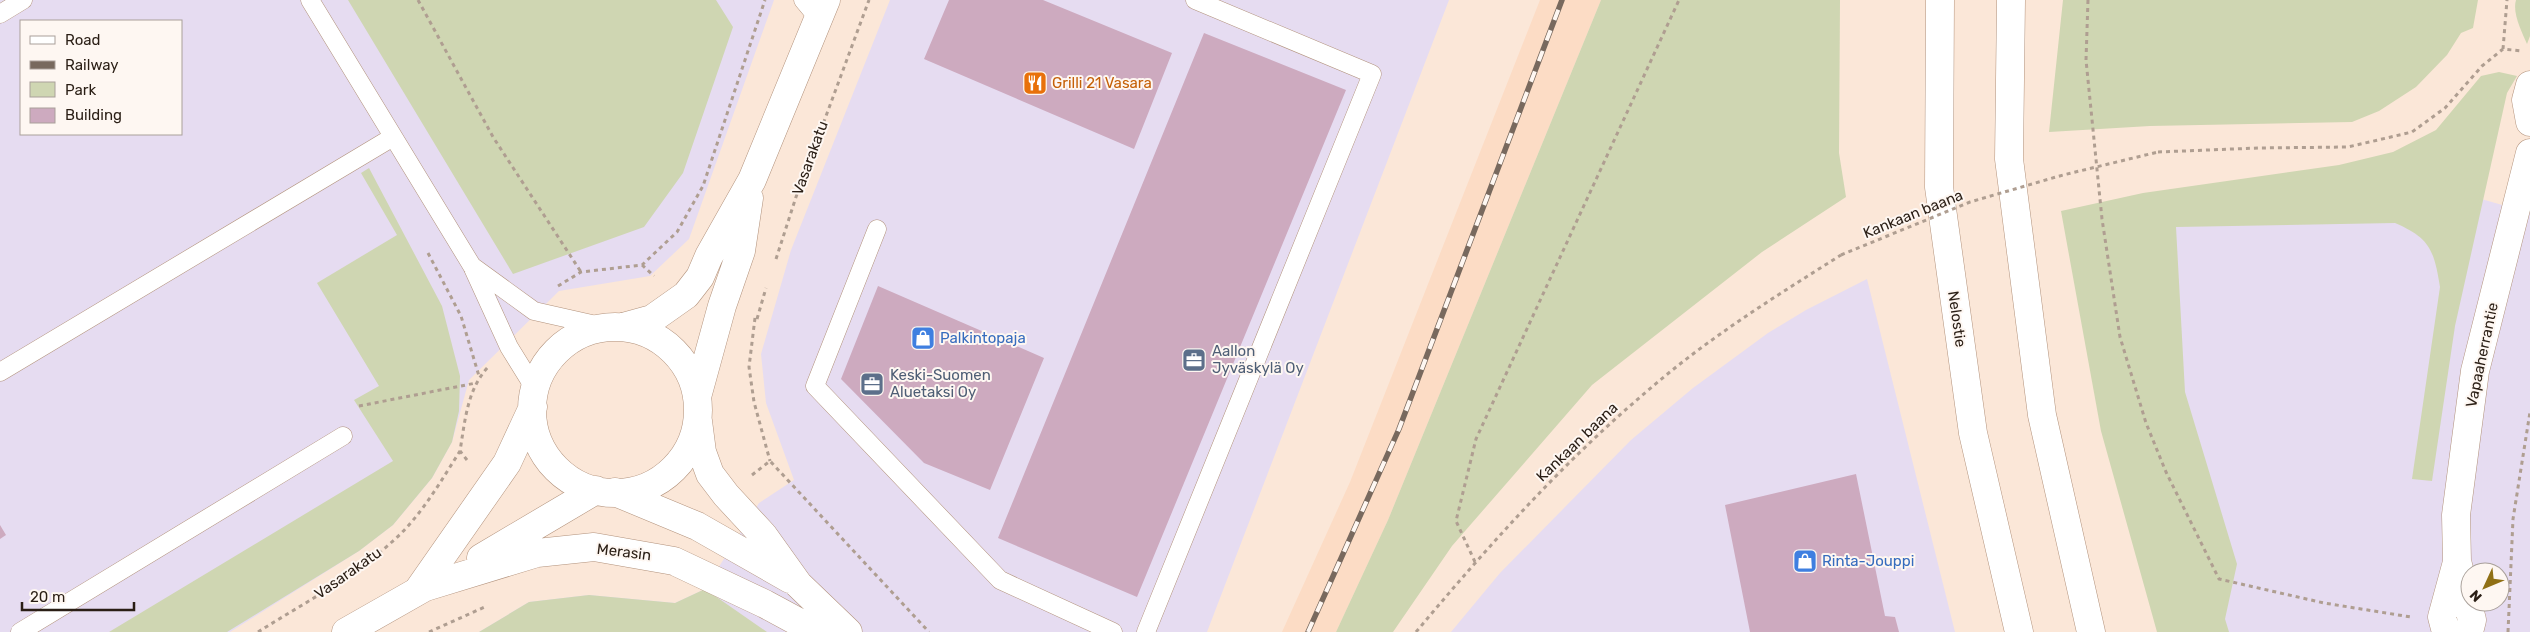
<svg xmlns="http://www.w3.org/2000/svg" width="2530" height="632" font-family="Rubik,sans-serif">
	<rect width="100%" height="100%" fill="#fbe7d8"/>
	<path fill="#e6dcf1" fill-rule="evenodd" d="M0,0H774L689,239L650,276L559,291L469,380L452,442L432,478L393,525L359,551L230,632H0ZM21,21H181V134H21Z
		M890,0H1449L1207,632H479L529,602L589,595L675,603L705,589L759,503L794,480L766,403L761,354L791,250Z
		M2169,189L2457,192L2530,213V632H2210L2164,398ZM2470,572H2500V602H2470Z
		M1867,279L1955,632H1451L1500,573L1631,440L1693,388L1768,333L1806,310Z"/>
	<path fill="#fcdcc5" d="M1540,0H1601L1388,520L1336,632H1282L1350,482Z"/>
	<path fill="#cfd6b2" d="M348,0H716L733,27L683,173L644,227L513,274Z
		M1601,0H1840L1839,153L1846,197L1762,252L1592,385L1452,546L1393,632H1336L1388,520Z
		M2063,0H2478L2473,28L2461,33L2447,55L2416,87L2379,111L2352,122L2150,126L2049,132Z
		M2516,0H2530V36L2527,44C2522,32 2512,13 2516,0Z
		M2499,72L2517,76L2507,93L2455,326L2432,481L2412,479L2440,287C2434,250 2430,238 2395,223L2176,227L2185,392L2237,564L2225,619L2229,632H2157L2101,431L2061,211L2143,193L2339,165L2393,152L2436,130L2481,76Z
		M369,168L442,306L460,376L459,411L452,442L432,478L393,525L359,551L227,632H109L393,461L354,400L379,386L317,283L397,235L361,173Z
		M705,589L767,632H479L529,602L589,595L675,603Z"/>
	<path fill="#cdaabf" d="M949,0H1043L1172,53L1134,149L924,59Z
		M1204,33L1346,90L1137,597L998,538Z
		M878,286L1044,358L990,490L924,463L841,379Z
		M1856,474L1885,616L1895,617L1899,632H1750L1725,505Z
		M0,525L6,535L0,539Z"/>
	<g fill="none" stroke-linecap="round" stroke-linejoin="round">
		<g stroke="#b2927c" stroke-width="19">
			<path id="lane" d="M310,0L472,266L509,347L535,389
				M803,0L818,18
				M0,14L23,0
				M877,229L815,386L1000,580L1113,632
				M472,266L534,311L605,327
				M0,372L393,137
				M20,632L343,436
				M1146,632L1372,74L1195,0"/>
		</g>
		<g stroke="#b2927c" stroke-width="29">
			<path id="secondary" d="M2530,85L2526,100L2530,122
				M623,327L652,319L686,295L700,277L709,256L752,180L826,0
				M532 410a83 83 0 1 1 166 0a83 83 0 1 1-166 0Z
				M697,397L722,306L741,251L749,198
				M698,421L702,452L710,474L726,495L763,535L798,584L848,632
				M615,492L697,526L790,579
				M481,558L596,490
				M419,589L537,553L594,547L674,561L765,604L817,632
				M419,589L507,463L533,407
				M346,632L434,582
				M2446,632L2442,617L2457,562
				M2469,632L2472,620L2457,561L2456,515L2475,371L2530,153"/>
		</g>
		<g stroke="#b2927c" stroke-width="29">
			<path id="highway" d="M1940,0L1939,187L1973,433L2019,632
				M2011,0L2009,159L2042,415L2091,632"/>
		</g>
		<path stroke="#af9e91" stroke-width="3" stroke-dasharray="4 4" stroke-linecap="butt" d="M418,0L493,137L581,272
			M2088,0L2086,60L2102,219L2120,337L2146,423L2166,472L2219,579L2324,603L2411,617
			M2503,49L2507,0
			M2158,152L2258,148L2348,147L2412,132L2445,108L2482,66L2503,49L2522,51
			M428,253L461,316L479,376
			M776,259L796,197L869,0
			M642,265L654,276
			M558,286L581,272L642,265L677,232L703,186L765,0
			M755,318L749,367L754,402L770,461
			M757,319L766,288
			M359,406L476,383
			M467,460L460,451C465,421 467,389 489,366
			M752,475L770,461L929,632
			M1475,562L1456,521L1476,439L1679,0
			M258,632C304,603 354,577 394,540C421,516 441,481 460,451
			M429,632L487,606
			M1416,632C1489,545 1565,460 1652,387C1710,337 1776,296 1841,255
			M2508,632L2513,519L2530,412"/>
		<use href="#lane" stroke="#fff" stroke-width="18"/>
		<use href="#secondary" stroke="#fff" stroke-width="28"/>
		<use href="#highway" stroke="#fff" stroke-width="28"/>
		<g stroke="#78695e" stroke-width="5.5">
			<path id="rail" d="M1308,632L1399,429L1562,0"/>
		</g>
		<use href="#rail" stroke="#fef7f2" stroke-width="4" stroke-dasharray="11" stroke-linecap="butt"/>
		<path stroke="#af9e91" stroke-width="3" stroke-dasharray="4 4" stroke-linecap="butt" d="M1841,255L1970,202L2063,175L2158,152"/>
	</g>
	<defs>
		<g id="restaurant-square" transform="scale(1.25)"><rect x="-9" y="-9" width="18" height="18" rx="4" fill="#e8710a" stroke="#fef7f2"/><path d="M-5-6h1v4h1v-4h1v4h1v-4h1v5L-1.5 .5V6h-2V.5L-5-1ZM5-6V6H3V1.5H1.5Q1.5-4 5-6Z" fill="#fff"/></g>
		<g id="shop-square" transform="scale(1.25)"><rect x="-9" y="-9" width="18" height="18" rx="4" fill="#3f7fe0" stroke="#fef7f2"/><path d="M-5-2.5h2.3a2.7 3.5 0 0 1 5.4 0H5L5.5 6h-11ZM-1.5-2.5h3a1.5 2.3 0 0 0-3 0Z" fill="#fff"/></g>
		<g id="office-square" transform="scale(1.25)"><rect x="-9" y="-9" width="18" height="18" rx="4" fill="#5c6f8a" stroke="#fef7f2"/><path d="M-6-3h4V-5.5h4V-3h4V5H-6ZM-1-4.5V-3h2v-1.5ZM-6 0V1H6V0Z" fill="#fff"/></g>
	</defs>
	<g fill-rule="evenodd">
		<use href="#restaurant-square" x="1035" y="83"/>
		<use href="#shop-square" x="923" y="338"/>
		<use href="#office-square" x="1194" y="360"/>
		<use href="#office-square" x="872" y="384"/>
		<use href="#shop-square" x="1805" y="561"/>
	</g>
	<g text-anchor="middle" stroke-width="4" stroke-linejoin="round" paint-order="stroke">
		<g font-size="15" fill="#c56008" stroke="#fef7f2" text-anchor="start">
			<text x="1052" y="88">Grilli 21 Vasara</text>
		</g>
		<g font-size="15" fill="#2a1e15" stroke="#fef7f2">
			<text transform="translate(810 158) rotate(-70)" y="5">Vasarakatu</text>
			<text transform="translate(1913 214) rotate(-22)" y="5">Kankaan baana</text>
			<text transform="translate(1957 319) rotate(82)" y="5">Nelostie</text>
			<text transform="translate(2482 355) rotate(-78)" y="5">Vapaaherrantie</text>
			<text transform="translate(1577 442) rotate(-44)" y="5">Kankaan baana</text>
			<text transform="translate(624 552) rotate(7)" y="5">Merasin</text>
			<text transform="translate(348 573) rotate(-35)" y="5">Vasarakatu</text>
		</g>
		<g font-size="15" fill="#366cbe" stroke="#fef7f2" text-anchor="start">
			<text x="940" y="343">Palkintopaja</text>
			<text x="1822" y="566">Rinta-Jouppi</text>
		</g>
		<g font-size="15" fill="#4e5e75" stroke="#fef7f2" text-anchor="start">
			<text x="1212" y="356">Aallon<tspan x="1212" dy="17">Jyväskylä Oy</tspan></text>
			<text x="890" y="380">Keski-Suomen<tspan x="890" dy="17">Aluetaksi Oy</tspan></text>
		</g>
	</g>
	<rect x="20" y="20" width="162" height="115" fill="#fef7f2" stroke="#a9a09a"/>
	<rect x="30" y="36" width="25" height="8" fill="#ffffff" stroke="#a9a09a"/>
	<text x="65" y="45" font-size="15" fill="#2a1e15">Road</text>
	<rect x="30" y="61" width="25" height="8" fill="#78695e" stroke="#a9a09a"/>
	<text x="65" y="70" font-size="15" fill="#2a1e15">Railway</text>
	<rect x="30" y="82" width="25" height="15" fill="#cfd6b2" stroke="#a9a09a"/>
	<text x="65" y="95" font-size="15" fill="#2a1e15">Park</text>
	<rect x="30" y="108" width="25" height="15" fill="#cdaabf" stroke="#a9a09a"/>
	<text x="65" y="120" font-size="15" fill="#2a1e15">Building</text>
	<g transform="translate(2485 587) rotate(226)"><circle r="24" fill="#fef7f2" stroke="#a9a09a"/>
	<path d="M0-4L9 19L0 12L-9 19Z" fill="#907015"/>
	<text y="-8" font-size="14" font-weight="bold" text-anchor="middle" fill="#2a1e15">N</text>
	</g>
	<path d="M22 602v8h112v-8" fill="none" stroke="#2a1e15" stroke-width="2.5"/>
	<text x="30" y="602" font-size="15" fill="#2a1e15" stroke="#fef7f2" stroke-width="4" paint-order="stroke">20 m</text>
</svg>
